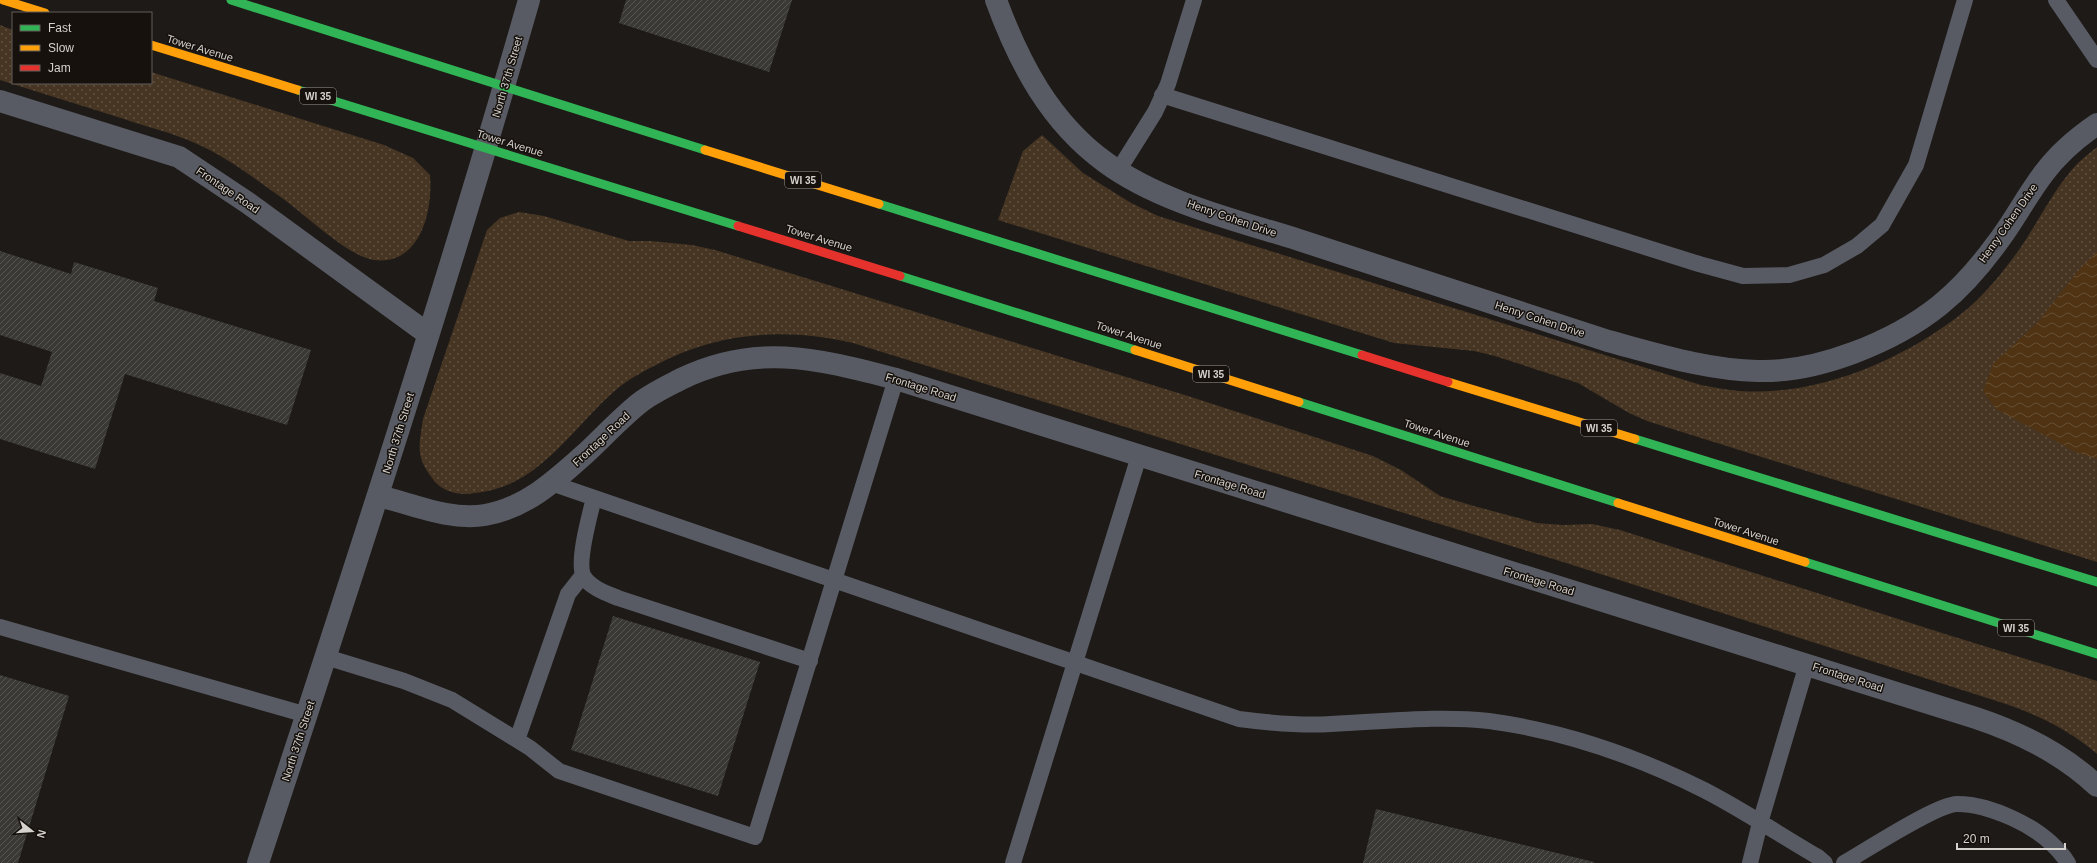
<svg xmlns="http://www.w3.org/2000/svg" width="2097" height="863" font-family="Helvetica,sans-serif">
	<defs>
		<pattern id="grass-dots" width="8" height="8" patternUnits="userSpaceOnUse"><rect width="8" height="8" fill="#473523"/><path d="M2 2h.1M6 6h.1" fill="none" stroke="#615142" stroke-width="1.8" stroke-linecap="round"/></pattern>
		<pattern id="water-waves" width="16" height="10" patternUnits="userSpaceOnUse"><rect width="16" height="10" fill="#4f3313"/><path d="M0 5q4-4 8 0t8 0" fill="none" stroke="#675034"/></pattern>
		<pattern id="building-hatch" width="6" height="6" patternUnits="userSpaceOnUse"><rect width="6" height="6" fill="#3b3936"/><path d="M-1 1l2-2M0 6l6-6M5 7l2-2" fill="none" stroke="#565552"/></pattern>
	</defs>
	<rect width="100%" height="100%" fill="#1d1a17"/>
	<path fill="url(#grass-dots)" d="M0,25L13,30V83H151V72L384,145L413,158L430,175C433,210 421,266 374,260C347,256 305,214 282,198C254,178 227,157 195,143C173,133 147,127 124,119C83,106 41,93 0,80Z
		M1042,135L1083,173L1131,203L1158,216L1701,385C1714,387 1727,390 1740,391C1815,396 1893,364 1952,321C1976,304 1996,281 2013,258C2036,228 2052,190 2078,163C2084,157 2091,152 2097,147V562L1647,421L1629,413L1578,383L1495,356L1474,351L1394,343L998,220L1023,151Z
		M519,212L544,216L629,241H650L692,245L715,250L1188,396L1373,456L1401,470L1440,496L1474,506L1537,523L1563,525L1592,524L1620,530L1942,633L2097,681V754C2070,731 2042,717 2009,705L1563,562L853,343C784,327 717,332 654,366C642,372 628,380 618,388C573,426 539,488 475,493C462,495 452,494 441,487C435,483 433,479 429,474C415,454 420,442 423,419L487,230L500,218Z"/>
	<path fill="url(#water-waves)" d="M2097,252V459L2076,452L1996,409L1983,391L1993,364L2039,321L2077,272Z"/>
	<path fill="url(#building-hatch)" d="M626,0H792L769,72L619,23Z
		M0,251L71,274L74,262L158,288L154,301L311,350L287,425L125,374L95,469L0,439V373L41,386L52,352L0,335Z
		M613,616L760,662L718,796L571,750Z
		M0,675L69,696L18,863H0Z
		M1376,809L1594,862V863H1363Z"/>
	<g fill="none" stroke-linecap="round" stroke-linejoin="round">
		<path stroke="#595b64" stroke-width="16" d="M2056,0L2097,60
			M1162,95L1699,264L1743,276L1789,275L1824,265L1857,246L1882,225L1916,165L1965,0
			M1118,171L1155,112L1168,84L1194,0
			M551,483L1239,719C1270,723 1300,726 1331,724C1383,722 1437,715 1489,721C1563,731 1638,757 1704,790C1743,810 1780,835 1818,857L1825,863
			M594,498C590,514 576,564 584,577C591,588 606,593 618,598L810,661
			M0,627L307,715
			M326,657L404,681L452,700L530,748L559,771L755,837L896,379
			M517,740L568,594L583,575
			M1013,863L1139,456
			M1750,863L1760,823L1807,664
			M1844,863C1865,851 1937,804 1957,804C1977,804 1994,810 2012,818C2034,828 2055,843 2068,863"/>
		<path stroke="#595b64" stroke-width="22" d="M996,0C1019,63 1050,122 1105,162C1159,202 1236,220 1299,240C1402,274 1505,307 1608,341C1657,354 1707,370 1758,371C1817,373 1894,342 1940,305C1961,288 1981,265 1997,243C2014,221 2027,195 2044,173C2058,154 2078,137 2097,124
			M0,101L179,157L248,203L428,334
			M379,496C412,504 450,521 485,515C526,508 556,480 586,453C603,437 619,420 637,405C650,394 666,387 681,379C757,342 818,359 896,379L1976,718C2021,733 2062,753 2097,786
			M258,863C352,577 446,290 529,0"/>
		<path stroke="#30b455" stroke-width="9" d="M231,0L705,150
			M298,90L738,226
			M879,204L1362,355
			M900,276L1135,350
			M1299,402L1618,503
			M1635,439L2097,582
			M1805,562L2097,654"/>
		<path stroke="#ff9f0a" stroke-width="9" d="M3,0L45,13
			M151,45L298,90
			M705,150L879,204
			M1135,350L1299,402
			M1448,382L1635,439
			M1618,503L1805,562"/>
		<path stroke="#e5322d" stroke-width="9" d="M738,226L900,276
			M1362,355L1448,382"/>
	</g>
	<g text-anchor="middle" stroke-width="3" stroke-linejoin="round" paint-order="stroke">
		<g fill="#16110c" stroke="#9c9793" stroke-width="1">
			<rect x="300" y="88" width="36" height="16" rx="3"/>
			<rect x="785" y="172" width="36" height="16" rx="3"/>
			<rect x="1193" y="366" width="36" height="16" rx="3"/>
			<rect x="1581" y="420" width="36" height="16" rx="3"/>
			<rect x="1998" y="620" width="36" height="16" rx="3"/>
		</g>
		<g font-size="10" font-weight="bold" fill="#d5d1cd">
			<text x="318" y="100">WI 35</text>
			<text x="803" y="184">WI 35</text>
			<text x="1211" y="378">WI 35</text>
			<text x="1599" y="432">WI 35</text>
			<text x="2016" y="632">WI 35</text>
		</g>
		<g font-size="11" fill="#d5d1cd" stroke="#16110c">
			<text transform="translate(200 48) rotate(17)" y="4">Tower Avenue</text>
			<text transform="translate(507 77) rotate(-74)" y="4">North 37th Street</text>
			<text transform="translate(510 143) rotate(17)" y="4">Tower Avenue</text>
			<text transform="translate(228 190) rotate(34)" y="4">Frontage Road</text>
			<text transform="translate(1232 218) rotate(19)" y="4">Henry Cohen Drive</text>
			<text transform="translate(2008 223) rotate(-55)" y="4">Henry Cohen Drive</text>
			<text transform="translate(819 238) rotate(17)" y="4">Tower Avenue</text>
			<text transform="translate(1540 319) rotate(18)" y="4">Henry Cohen Drive</text>
			<text transform="translate(1129 335) rotate(18)" y="4">Tower Avenue</text>
			<text transform="translate(921 387) rotate(17)" y="4">Frontage Road</text>
			<text transform="translate(398 433) rotate(-73)" y="4">North 37th Street</text>
			<text transform="translate(1437 433) rotate(18)" y="4">Tower Avenue</text>
			<text transform="translate(601 439) rotate(-43)" y="4">Frontage Road</text>
			<text transform="translate(1230 484) rotate(17)" y="4">Frontage Road</text>
			<text transform="translate(1746 531) rotate(18)" y="4">Tower Avenue</text>
			<text transform="translate(1539 581) rotate(17)" y="4">Frontage Road</text>
			<text transform="translate(1848 677) rotate(18)" y="4">Frontage Road</text>
			<text transform="translate(298 741) rotate(-72)" y="4">North 37th Street</text>
		</g>
	</g>
	<rect x="12" y="12" width="140" height="72" fill="#16110c" stroke="#625e59"/>
	<rect x="20" y="25" width="20" height="6" fill="#30b455" stroke="#625e59"/>
	<text x="48" y="32" font-size="12" fill="#d5d1cd">Fast</text>
	<rect x="20" y="45" width="20" height="6" fill="#ff9f0a" stroke="#625e59"/>
	<text x="48" y="52" font-size="12" fill="#d5d1cd">Slow</text>
	<rect x="20" y="65" width="20" height="6" fill="#e5322d" stroke="#625e59"/>
	<text x="48" y="72" font-size="12" fill="#d5d1cd">Jam</text>
	<g transform="translate(32 831) rotate(107)" stroke="#16110c" stroke-width="3" paint-order="stroke">
	<path d="M0-3L7 15L0 10L-7 15Z" fill="#d5d1cd"/>
	<text y="-6" font-size="11" font-weight="bold" text-anchor="middle" fill="#d5d1cd">N</text>
	</g>
	<path d="M1957 843v6h108v-6" fill="none" stroke="#d5d1cd" stroke-width="2"/>
	<text x="1963" y="843" font-size="12" fill="#d5d1cd" stroke="#16110c" stroke-width="3" paint-order="stroke">20 m</text>
</svg>
